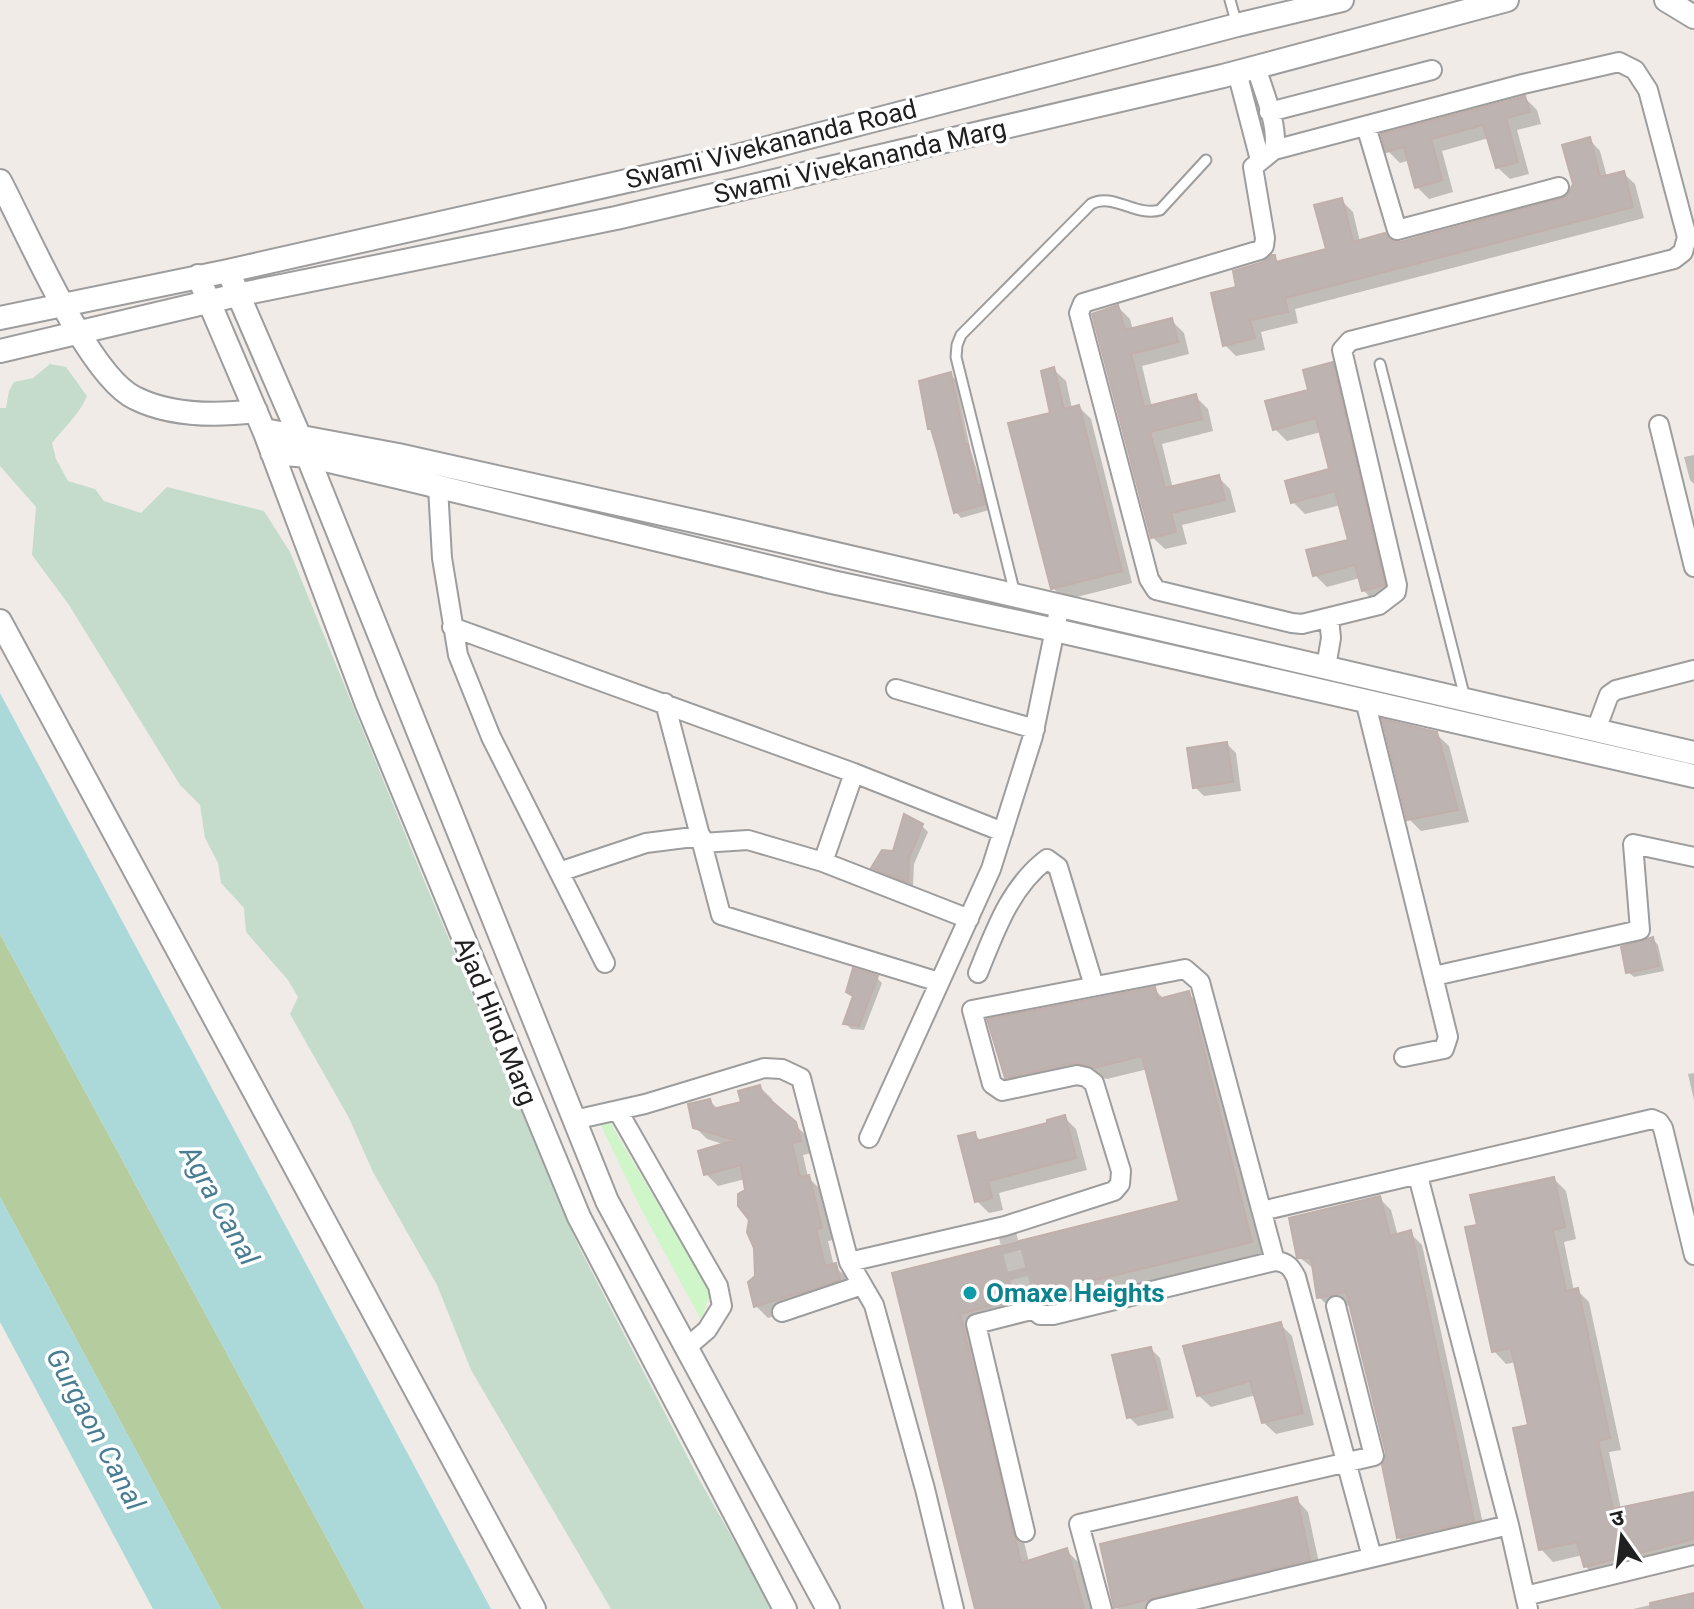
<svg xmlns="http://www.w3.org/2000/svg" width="1694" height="1609" font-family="Roboto,'Noto Sans Devanagari',sans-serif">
	<rect width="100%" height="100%" fill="#f0ebe7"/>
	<path fill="#b5cc9f" d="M0,934L365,1609H221L0,1197Z"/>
	<path fill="#c5dccd" d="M50,364L66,367L87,396C81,412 63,429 52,443L56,459L68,481L95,489L104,501L141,513L167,487L264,511L290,552L426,885L578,1245L700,1481L773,1609H611L471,1370L437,1285L373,1172L349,1118L290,1014L298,997L288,980L246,932L244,908L221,883L218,863L205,838L200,805L180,785L69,605L32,555L36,507L0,466V408H6L9,391L14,382L33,378Z"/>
	<path fill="#cef6c8" d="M609,1121L705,1284L710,1295L701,1320L638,1203L600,1123Z"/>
	<path fill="#abd9da" d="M0,694V693L491,1609H365L0,934Z
		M0,1197L221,1609H153L0,1322Z"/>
	<path fill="#0003" d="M1525,98L1537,110L1541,124L1517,130L1529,174L1510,179L1497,167L1489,138L1442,151L1453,192L1429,199L1417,187L1410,160L1400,163L1388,151Z
		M1589,139L1600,151L1607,177L1623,173L1635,184L1644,218L1295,309L1298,323L1261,332L1265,350L1236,356L1225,345L1239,288L1274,257L1280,263L1328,250L1341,200L1353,212L1360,242L1399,244L1568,198Z
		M1118,307L1130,319L1133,330L1172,321L1184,333L1189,354L1142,366L1152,407L1195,396L1208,409L1213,431L1162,444L1173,489L1218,477L1230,489L1236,512L1182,525L1187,544L1165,549L1152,537Z
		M1332,364L1344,377L1396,597L1376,603L1363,590L1360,578L1327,587L1315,575L1350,541L1341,505L1305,514L1293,502L1332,470L1321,432L1287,441L1275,429L1311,392Z
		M1054,370L1066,381L1072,409L1079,407L1091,419L1132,583L1065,600L1053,588Z
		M951,375L956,380L970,448L989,510L961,518L956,512L934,432L930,428Z
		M1694,455V484L1690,480L1684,457Z
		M1436,734L1449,746L1469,822L1421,831L1409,819Z
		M1227,744L1236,753L1241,791L1204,796L1195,787Z
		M922,826L928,832L914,864L913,886L879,873L873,867L895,853Z
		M1653,939L1658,945L1664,971L1634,977L1628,972Z
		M877,978L882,983L864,1030L851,1029L845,1023L854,998L848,992Z
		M1154,989L1164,999L1188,993L1201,1006L1263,1254L1048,1307L1035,1304L971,1326L1029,1562L1067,1551L1079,1563L1092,1609H977L894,1274L1181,1203L1148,1069L1107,1079L1088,1075L1019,1089L1006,1077Z
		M1694,1073V1100L1688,1074Z
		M760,1087L772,1099L773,1105L807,1136L812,1153L803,1155L808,1177L821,1190L833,1240L828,1241L834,1266L848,1278L851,1292L768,1318L756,1306V1247L745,1179L718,1186L706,1174L726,1145L707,1139L695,1127L710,1101L719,1110L743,1103Z
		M1064,1117L1076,1129L1087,1170L999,1193L1003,1210L989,1213L977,1201L974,1134L982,1142L1050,1124Z
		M1554,1179L1566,1191L1576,1239L1564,1242L1574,1291L1577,1290L1589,1302L1621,1450L1609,1452L1621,1509L1694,1494V1553L1598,1578L1585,1566L1583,1555L1553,1562L1541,1549L1530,1427L1516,1362L1506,1364L1494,1351L1479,1226Z
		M1379,1198L1391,1210L1398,1236L1410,1233L1422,1245L1485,1533L1411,1549L1398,1537L1388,1453L1351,1305L1331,1309L1319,1297L1314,1269L1299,1257Z
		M1280,1324L1292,1336L1314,1425L1276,1434L1263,1422L1256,1395L1211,1407L1198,1395Z
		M1151,1349L1160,1358L1174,1418L1138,1426L1129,1417Z
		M1296,1499L1308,1512L1321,1572L1168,1609H1118L1116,1607Z
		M1694,1595V1609H1633Z"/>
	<path fill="#bdb3b0" stroke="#c0afaa" stroke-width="2" d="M1525,96L1530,112L1506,118L1518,162L1496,168L1483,125L1431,139L1442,180L1415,188L1404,147L1386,152L1381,134Z
		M1590,137L1600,177L1624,171L1633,207L1285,298L1288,312L1250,320L1255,338L1223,346L1211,293L1236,287L1233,271L1263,262L1272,255H1275L1276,262L1326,249L1314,205L1342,198L1353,242L1385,233L1389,239L1400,242L1563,198L1568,195L1573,184L1562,145Z
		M1118,305L1125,330L1172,318L1178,342L1131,354L1144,407L1196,394L1202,419L1150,432L1165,488L1219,475L1225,500L1171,513L1176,532L1151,538L1092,314Z
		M1333,362L1385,585L1362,591L1355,565L1313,576L1306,550L1348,540L1335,491L1291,503L1285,481L1329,469L1316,418L1273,430L1265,401L1308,390L1303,370Z
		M1054,367L1064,409L1079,405L1122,571L1051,589L1008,423L1050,413L1041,371Z
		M951,372L965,444H968L977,485H980L985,504L954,513L937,449L931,429H928L919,381Z
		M1382,719L1437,732L1458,810L1407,820Z
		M1227,742L1233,782L1193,788L1187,748Z
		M904,814L923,824L909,858L908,882L871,868L882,850L893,851Z
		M1653,937L1659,966L1626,973L1621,947Z
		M853,968L878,976L859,1026L843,1024L853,996L846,992Z
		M1155,987L1158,999L1189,991L1252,1242L1034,1295L1022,1293L1015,1300L960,1314L1021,1563L1067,1548L1084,1609H975L892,1273L1179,1201L1142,1056L1094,1068L1074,1063L1005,1078L987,1019Z
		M760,1085L762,1093L796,1122L801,1141L792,1143L800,1177L809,1175L822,1228L816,1229L825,1266L836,1263L840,1280L754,1307L748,1282L755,1276L754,1248L747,1232L749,1220L738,1206V1194L745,1190L741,1165L704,1175L698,1151L735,1140L693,1128L688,1104L710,1099L713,1109L741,1102L738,1091Z
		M1065,1115L1076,1158L988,1181L992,1198L975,1202L958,1136L975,1132L977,1141L1047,1123V1120Z
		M1554,1177L1565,1227L1553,1230L1566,1291L1578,1288L1610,1438L1598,1441L1613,1509L1694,1492V1539L1584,1567L1577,1542L1539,1550L1513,1428L1528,1425L1511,1348L1492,1352L1465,1227L1477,1225L1470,1195Z
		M1380,1196L1390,1236L1411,1230L1474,1521L1397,1538L1382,1465L1386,1453L1346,1292L1317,1298L1311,1258H1297L1289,1218Z
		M1281,1322L1303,1413L1262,1423L1250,1381L1197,1396L1183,1346Z
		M1151,1347L1167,1409L1127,1418L1112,1355Z
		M1297,1497L1310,1560L1114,1608L1100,1544Z
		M1694,1593V1609H1651L1650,1603Z"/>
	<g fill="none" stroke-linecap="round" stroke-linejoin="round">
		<path stroke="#c6c2bf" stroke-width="18" stroke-dasharray="18 9" stroke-linecap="butt" d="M1005,1226L1026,1304"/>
		<g stroke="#9d9d9d" stroke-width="13">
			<path id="service" d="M1230,0L1237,25
				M1380,364L1465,698
				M1015,594L956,357L957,345L961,335L1091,204C1112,192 1136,217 1160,210L1206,160"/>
		</g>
		<g stroke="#9d9d9d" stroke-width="22">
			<path id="minor" d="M1619,62L1635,70L1648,90L1687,237L1683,252L1674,259L1350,341L1342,350L1397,585L1396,592L1379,605L1302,624L1292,623L1156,590L1149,579L1079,313L1083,303L1260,250L1264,246L1265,238L1253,167L1274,150L1523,84Z
				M1256,67C1263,91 1279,125 1274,150
				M1237,72L1260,160
				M1269,112L1432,70
				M1366,126L1397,230L1559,187
				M1659,425L1694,567
				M438,487L442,558L458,655L491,737L605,963
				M452,627L854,773L1003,832
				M1326,667L1331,638L1329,618
				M896,689L1035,729
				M1365,700L1448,1037L1444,1049L1404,1057
				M665,703L721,915L939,982
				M1596,730L1609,695L1616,690L1694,670
				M854,773L823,862L969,919
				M702,843L748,840L823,862
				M559,872L646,843L701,836
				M978,973C995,931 1010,887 1047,859L1058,867L1094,986
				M1434,976L1640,930L1633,844L1694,857
				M618,1111L718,1286L722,1306L707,1330L686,1348
				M574,1120L645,1104L764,1068L782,1069L801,1078L849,1262L874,1305L925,1489L954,1609
				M869,1138L991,869L1033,736L1060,605
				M1418,1176L1509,1525L1528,1609
				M1262,1211L1652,1119L1659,1122L1663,1128L1694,1255
				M849,1262L1005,1226L1114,1191L1120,1184L1121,1171L1094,1083L1086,1077L1077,1075L1002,1091L992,1084L972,1010L1185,969L1200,982L1275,1261
				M1026,1304L1040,1315H1053L1275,1261C1287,1262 1291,1267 1296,1277L1372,1557
				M782,1312L862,1285
				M1025,1532L976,1324L1031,1310
				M1525,1596L1694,1555
				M1102,1609L1079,1524L1374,1456L1336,1306
				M1156,1609L1509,1525"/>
		</g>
		<g stroke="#9d9d9d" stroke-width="26">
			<path id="tertiary" d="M1666,0L1694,17
				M0,181C26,230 88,376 135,398C171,416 216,416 256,411
				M228,271L299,435L607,1201L828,1609
				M198,276L265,433L366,702L579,1217L785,1609
				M0,318L228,271L729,158L1237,25L1342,0
				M0,351L237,295L616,218L1223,76L1507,0
				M264,430L398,455L703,523L1694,753
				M272,453L308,456L398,477L832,582L1055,630L1694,776
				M0,621L534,1609"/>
		</g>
		<use href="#service" stroke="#fff" stroke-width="9"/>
		<use href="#minor" stroke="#fff" stroke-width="18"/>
		<use href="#tertiary" stroke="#fff" stroke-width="22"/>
	</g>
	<circle fill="#0f9aa8" stroke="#fff" stroke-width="3" cx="970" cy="1293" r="8"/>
	<g text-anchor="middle" stroke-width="7" stroke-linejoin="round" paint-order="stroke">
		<g font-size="26" fill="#202020" stroke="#fff">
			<text transform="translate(771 144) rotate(-14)" y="9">Swami Vivekananda Road</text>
			<text transform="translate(860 161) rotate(-13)" y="9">Swami Vivekananda Marg</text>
			<text transform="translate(496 1021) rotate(68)" y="9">Ajad Hind Marg</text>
		</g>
		<g font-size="26" font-weight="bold" fill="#0d838f" stroke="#fff" text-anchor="start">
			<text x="986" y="1302">Omaxe Heights</text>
		</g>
		<g font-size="28" font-style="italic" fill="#497d92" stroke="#fff">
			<text transform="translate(220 1205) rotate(61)" y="10">Agra Canal</text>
			<text transform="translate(96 1429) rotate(62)" y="10">Gurgaon Canal</text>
		</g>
	</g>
	<g transform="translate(1622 1537) rotate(346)" stroke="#ffffff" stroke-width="6" paint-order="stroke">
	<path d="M0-6L14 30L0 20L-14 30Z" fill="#202020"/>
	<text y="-12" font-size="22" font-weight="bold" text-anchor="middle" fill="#202020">उ</text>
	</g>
</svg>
